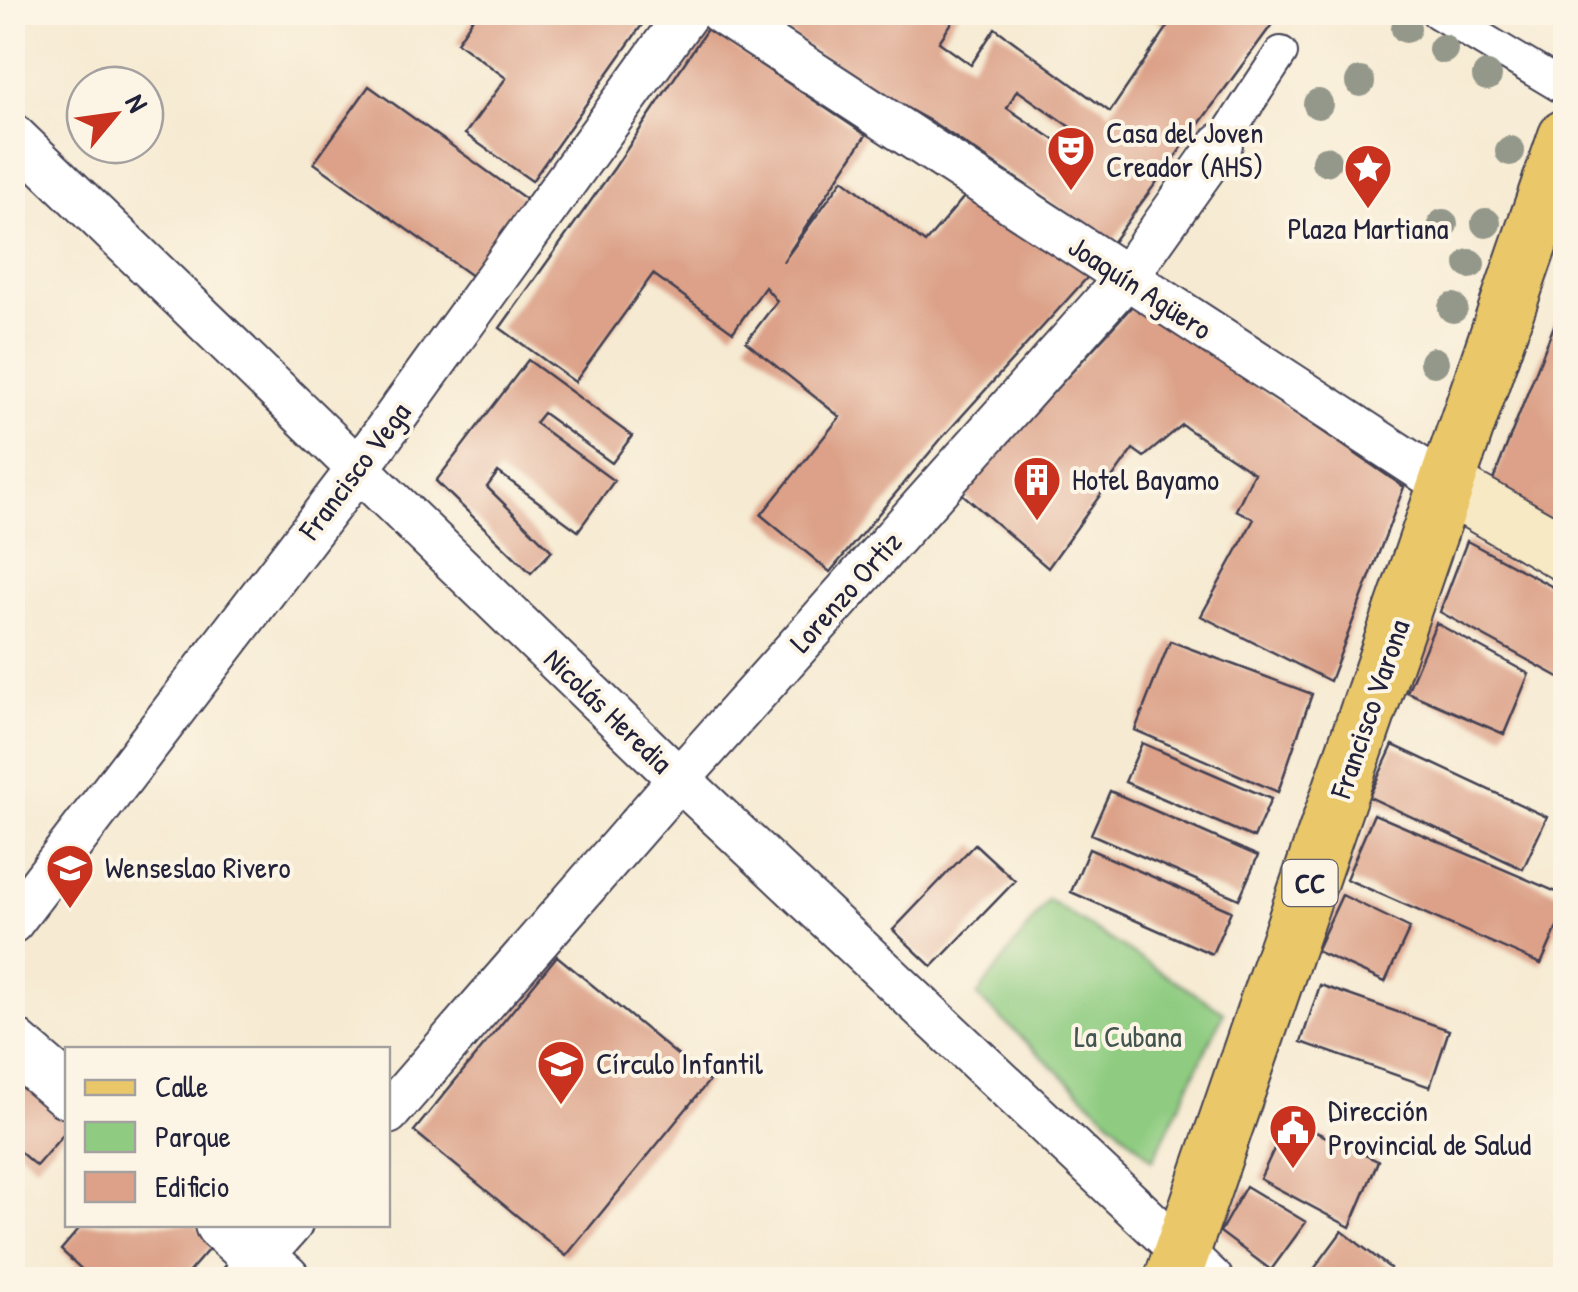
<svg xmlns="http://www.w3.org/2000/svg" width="1578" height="1292" font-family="'Patrick Hand',sans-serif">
	<rect width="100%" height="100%" fill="#fcf5e5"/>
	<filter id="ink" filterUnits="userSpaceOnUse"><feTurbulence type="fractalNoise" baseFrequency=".01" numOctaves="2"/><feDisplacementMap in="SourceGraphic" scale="20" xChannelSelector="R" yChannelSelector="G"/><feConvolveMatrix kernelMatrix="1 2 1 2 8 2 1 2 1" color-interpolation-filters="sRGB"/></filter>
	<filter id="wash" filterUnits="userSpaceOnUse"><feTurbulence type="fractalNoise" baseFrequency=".0048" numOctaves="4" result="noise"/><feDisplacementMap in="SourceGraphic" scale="40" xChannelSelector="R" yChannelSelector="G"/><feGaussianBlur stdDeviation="2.25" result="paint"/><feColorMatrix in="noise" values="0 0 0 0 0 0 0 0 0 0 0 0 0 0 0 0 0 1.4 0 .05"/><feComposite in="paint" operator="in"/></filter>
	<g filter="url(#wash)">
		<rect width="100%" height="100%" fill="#f6ead2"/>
		<path fill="#8fcc81" stroke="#58775e" stroke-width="2.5" d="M1048,900L1224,1012L1153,1160L977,996Z"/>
		<g id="blocks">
			<path fill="#dca188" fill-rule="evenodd" d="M477,12H508L514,17L517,12H651L532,181L465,134L506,78L457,42Z
				M755,12H959L939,42L971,65L995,28L1110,112L1167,28L1145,12H1281L1112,243L934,123L867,86ZM1017,90L1077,132L1068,149L1007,108Z
				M707,29L866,135L783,262L843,179L925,243L970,190L1094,270L941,439L830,572L761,515L840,417L746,342L777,301L765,287L733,332L653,274L575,382L500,328L615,167Z
				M369,86L530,202L476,279L314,163Z
				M1565,298L1566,299V543L1486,498Z
				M1135,303L1404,487L1330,681L1201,616L1254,519L1236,510L1254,473L1182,425L1144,457L1133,449L1048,568L961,493Z
				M528,360L632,436L612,463L543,413L535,423L614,481L578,531L498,472L487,487L552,551L531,573L436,481Z
				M1467,541L1566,594V681L1440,612Z
				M1436,623L1529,674L1504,734L1407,692Z
				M1170,641L1312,694L1278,792L1135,730Z
				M1142,743L1271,799L1254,838L1125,782Z
				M1393,745L1547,817L1523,869L1369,797Z
				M1110,791L1258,856L1239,899L1091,834Z
				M1374,814L1566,896V907L1541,964L1346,879Z
				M975,844L1015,881L932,967L893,930Z
				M1089,849L1231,911L1212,954L1071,892Z
				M1342,895L1410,928L1385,982L1316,951Z
				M557,956L709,1081L566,1256L414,1131Z
				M1320,985L1449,1030L1430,1087L1301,1042Z
				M12,1062L68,1110V1129L36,1166L12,1145Z
				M1288,1119L1378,1161L1350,1227L1260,1179Z
				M1246,1186L1306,1222L1271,1270L1220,1232Z
				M83,1224H194L214,1243L182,1280H93L61,1250Z
				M1342,1231L1390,1268L1382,1280H1306Z"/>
		</g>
	</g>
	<g filter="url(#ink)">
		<use href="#blocks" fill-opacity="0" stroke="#424052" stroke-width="2.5"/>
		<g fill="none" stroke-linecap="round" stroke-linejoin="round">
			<g stroke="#424052" stroke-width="36">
				<path id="pedestrian" d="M1437,12L1566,89
					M1221,144L1281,53"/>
			</g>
			<g stroke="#424052" stroke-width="46">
				<path id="minor" d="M720,12L1447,486
					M12,134L679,779L1212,1280
					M12,922L358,469L688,12
					M388,1113L679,779L1125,279L1221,144
					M242,1280L291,1224"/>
			</g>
			<g stroke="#424052" stroke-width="56">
				<path id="tertiary" d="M12,1044L68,1092
					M221,1224L284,1280"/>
			</g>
			<g stroke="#424052" stroke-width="59">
				<path id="secondary" d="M1447,486L1566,554"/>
			</g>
			<g stroke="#424052" stroke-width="59">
				<path id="primary" d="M1172,1280L1566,137"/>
			</g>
			<use href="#pedestrian" stroke="#fff" stroke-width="32"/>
			<use href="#minor" stroke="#fff" stroke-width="42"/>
			<use href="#tertiary" stroke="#fff" stroke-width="52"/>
			<use href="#secondary" stroke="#f7e9c3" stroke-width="55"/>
			<use href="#primary" stroke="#eac769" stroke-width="55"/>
		</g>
		<g fill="#94988a">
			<circle cx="1406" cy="28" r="15"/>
			<circle cx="1443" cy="49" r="15"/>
			<circle cx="1487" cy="76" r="15"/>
			<circle cx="1360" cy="82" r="15"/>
			<circle cx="1318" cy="104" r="15"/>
			<circle cx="1510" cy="151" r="15"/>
			<circle cx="1326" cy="161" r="15"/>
			<circle cx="1486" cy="223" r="15"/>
			<circle cx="1443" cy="224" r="15"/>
			<circle cx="1470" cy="264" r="15"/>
			<circle cx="1453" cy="308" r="15"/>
			<circle cx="1434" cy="362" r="15"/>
		</g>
	</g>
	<defs>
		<g id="theatre-pin" transform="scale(2.5)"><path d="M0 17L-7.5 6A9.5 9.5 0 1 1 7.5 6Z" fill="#c8321e" stroke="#fcf5e5"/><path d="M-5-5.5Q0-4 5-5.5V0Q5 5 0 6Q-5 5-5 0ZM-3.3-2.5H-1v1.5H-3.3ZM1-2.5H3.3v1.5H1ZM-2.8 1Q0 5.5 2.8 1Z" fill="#fff"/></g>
		<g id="sight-pin" transform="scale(2.5)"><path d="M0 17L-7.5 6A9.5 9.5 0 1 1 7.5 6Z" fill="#c8321e" stroke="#fcf5e5"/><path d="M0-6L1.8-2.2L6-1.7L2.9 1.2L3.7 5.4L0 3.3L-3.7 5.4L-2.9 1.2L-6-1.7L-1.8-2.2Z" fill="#fff"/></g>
		<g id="building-pin" transform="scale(2.5)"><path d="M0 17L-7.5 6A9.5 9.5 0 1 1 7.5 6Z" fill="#c8321e" stroke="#fcf5e5"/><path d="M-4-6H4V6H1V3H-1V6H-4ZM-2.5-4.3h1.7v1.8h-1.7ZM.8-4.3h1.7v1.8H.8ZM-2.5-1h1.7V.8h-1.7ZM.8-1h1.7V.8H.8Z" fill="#fff"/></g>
		<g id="school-pin" transform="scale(2.5)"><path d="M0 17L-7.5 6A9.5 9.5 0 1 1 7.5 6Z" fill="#c8321e" stroke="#fcf5e5"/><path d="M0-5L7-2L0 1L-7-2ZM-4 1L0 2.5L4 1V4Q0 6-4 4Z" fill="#fff"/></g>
		<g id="civic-pin" transform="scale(2.5)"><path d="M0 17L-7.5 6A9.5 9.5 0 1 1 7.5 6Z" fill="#c8321e" stroke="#fcf5e5"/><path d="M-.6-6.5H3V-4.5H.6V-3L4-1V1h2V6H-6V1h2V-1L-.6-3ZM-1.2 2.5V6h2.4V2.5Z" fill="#fff"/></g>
	</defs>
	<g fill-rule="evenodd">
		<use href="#theatre-pin" x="1071" y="150"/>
		<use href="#sight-pin" x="1368" y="168"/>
		<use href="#building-pin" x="1037" y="480"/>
		<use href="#school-pin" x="70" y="868"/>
		<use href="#school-pin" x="561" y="1064"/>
		<use href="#civic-pin" x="1293" y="1128"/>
	</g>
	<g text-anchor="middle" stroke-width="8" stroke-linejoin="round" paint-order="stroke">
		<rect fill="#fcf5e5" stroke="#63616e" stroke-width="2.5" x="1282.5" y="860" width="55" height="46" rx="8"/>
		<g font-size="28" font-weight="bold" fill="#22223b">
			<text x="1310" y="893">CC</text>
		</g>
		<g font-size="30" fill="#22223b" stroke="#fcf5e5" text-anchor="start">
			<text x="1106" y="143">Casa del Joven<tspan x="1106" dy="34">Creador (AHS)</tspan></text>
			<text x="1368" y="239" text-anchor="middle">Plaza Martiana</text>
			<text x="1072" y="490">Hotel Bayamo</text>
			<text x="105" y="878">Wenseslao Rivero</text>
			<text x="596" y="1074">Círculo Infantil</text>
			<text x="1328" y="1121">Dirección<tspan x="1328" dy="34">Provincial de Salud</tspan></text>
		</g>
		<g font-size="30" fill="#22223b" stroke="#fcf5e5">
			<text transform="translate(1140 288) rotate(33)" y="10">Joaquín Agüero</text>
			<text transform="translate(355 471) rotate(-53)" y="10">Francisco Vega</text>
			<text transform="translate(846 592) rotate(-48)" y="10">Lorenzo Ortiz</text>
			<text transform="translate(1370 709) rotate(-71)" y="10">Francisco Varona</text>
			<text transform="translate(608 711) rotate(44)" y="10">Nicolás Heredia</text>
		</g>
		<g font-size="30" fill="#435550" stroke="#fcf5e5">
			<text x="1128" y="1047">La Cubana</text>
		</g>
	</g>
	<rect width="1578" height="1292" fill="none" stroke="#fcf5e5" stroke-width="50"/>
	<rect x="65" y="1047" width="325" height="180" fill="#fcf5e5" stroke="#a5a1a1" stroke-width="2.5"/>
	<rect x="85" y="1080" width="50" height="15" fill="#eac769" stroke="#a5a1a1" stroke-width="2.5"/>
	<text x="155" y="1097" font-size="30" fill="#22223b">Calle</text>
	<rect x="85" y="1122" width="50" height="30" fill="#8fcc81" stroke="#a5a1a1" stroke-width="2.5"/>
	<text x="155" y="1147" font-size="30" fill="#22223b">Parque</text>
	<rect x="85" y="1172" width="50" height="30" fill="#dca188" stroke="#a5a1a1" stroke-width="2.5"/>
	<text x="155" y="1197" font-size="30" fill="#22223b">Edificio</text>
	<g transform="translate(115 115) rotate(61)"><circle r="48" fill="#fcf5e5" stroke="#a5a1a1" stroke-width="2.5"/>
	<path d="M0-8L18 38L0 25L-18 38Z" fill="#c8321e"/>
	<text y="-15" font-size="28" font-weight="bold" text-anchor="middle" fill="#22223b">N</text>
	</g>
</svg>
